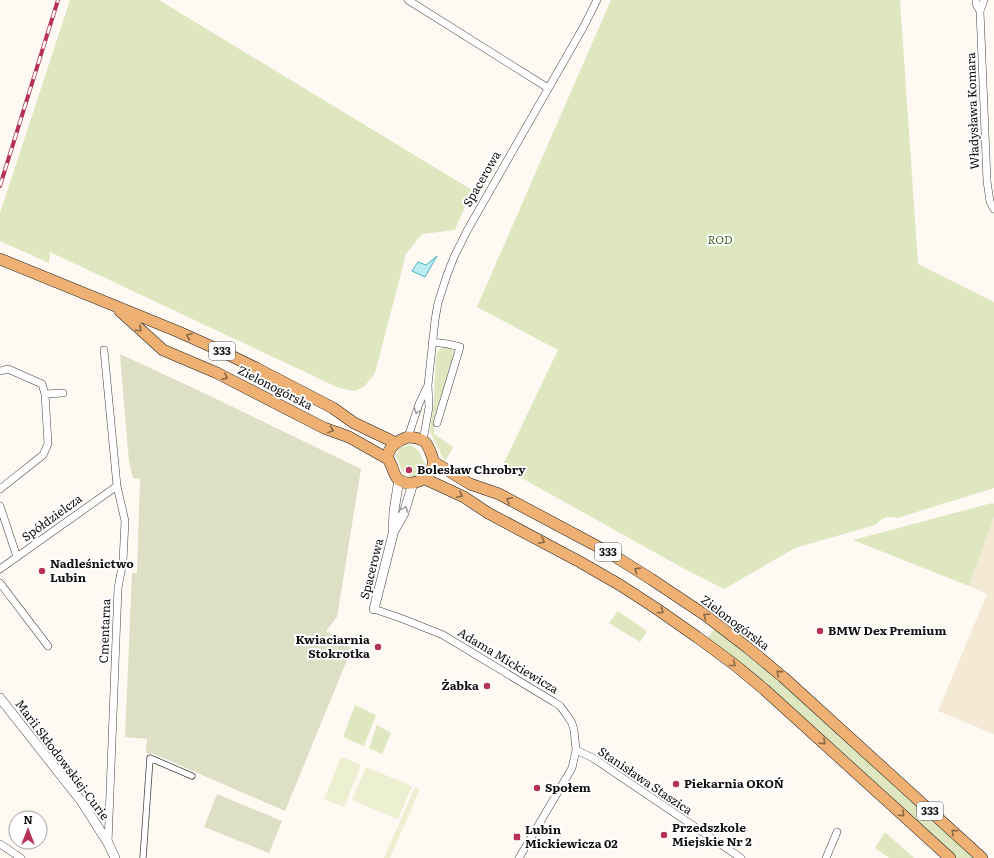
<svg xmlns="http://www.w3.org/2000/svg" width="994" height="858" font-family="Literata,serif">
	<rect width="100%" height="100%" fill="#fef9f3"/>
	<path fill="#f3e9d5" d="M994,517V734L938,711L987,594L969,586Z"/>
	<path fill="#dee7bf" d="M70,0H159L472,190L455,230L422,234L406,254L375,373L364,387L355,391L339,388L50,252L49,263L0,241V213Z
		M611,0H900L918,264L994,302V488L897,518C886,516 884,517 875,525L795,548L724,589L679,566L502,467L558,350L477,307Z
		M444,347C450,348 453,348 454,354L433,421L435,422L434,429V434L452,446L453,448L445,461C442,456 440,452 437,446C435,441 432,437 430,431L434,400L436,356L439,350Z
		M409,445C423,449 419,457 427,466C423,475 413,481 404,472C399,468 400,462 395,456L400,448Z
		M992,503L994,504V517L969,586L853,540Z
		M618,611L647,631L640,642L609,623Z
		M714,629L750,656L793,693L974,858H952L707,639Z
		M355,705L376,715L364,746L343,737Z
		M377,725L391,733L382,754L369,748Z
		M885,832L914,858H889L875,848Z"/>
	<path fill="#dee0c5" d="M120,354L206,394L361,469L337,617L326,631L352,648L285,811L154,754L146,753L147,739L125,737L132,573H137L140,479L133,478L129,462Z
		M217,794L282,821L269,853L204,827Z"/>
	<path fill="#ecefd0" d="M341,757L361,765L344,807L324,799Z
		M366,767L412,786L398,819L352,800Z
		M415,787L420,789L390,858H384Z"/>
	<path fill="#bbecf2" stroke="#48b2c4" d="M437,256L425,277L412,271L418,262L426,265Z"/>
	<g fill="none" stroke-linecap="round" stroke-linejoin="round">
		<g stroke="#434343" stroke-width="7">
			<path id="pedestrian" d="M143,858L150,758L192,776"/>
		</g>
		<g stroke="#434343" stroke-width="8">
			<path id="minor" d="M408,0L548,88
				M976,0V4L980,11L987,181L990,202L994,209
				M980,11L984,0
				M432,342L448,344L460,347L437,423
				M104,350L117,486L125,521L123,561L118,588L108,843
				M0,371L8,369L42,384L45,394L48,444L43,455L0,489
				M45,394L63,393
				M408,437L419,404L427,387
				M423,441L429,407L428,385L435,320L438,303L447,275L454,257L468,229L584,26L597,0
				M0,506L17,557
				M0,569L117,486
				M0,583L48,646
				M374,609L403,619L443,635L554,702L560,706L566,714L572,723L574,730L576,750L572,768L519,858
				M576,750L593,758L741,858
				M0,844L21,858
				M826,858L837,832"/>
		</g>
		<g stroke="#434343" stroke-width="10">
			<path id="tertiary" d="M394,531L404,513L413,483
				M374,609L393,534L394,511L399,479
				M0,698L82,802L108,843L115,858"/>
		</g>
		<g stroke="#212121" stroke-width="12">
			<path id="primary" d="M0,259L179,332L219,350L256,368L333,408L354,423L396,443
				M120,311L163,350L217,373L324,428L349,437L388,459
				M408,437C425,438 427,442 432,456C433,460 434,461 433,465C430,479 412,488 399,480C395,477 394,472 392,467C391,464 389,461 388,458C387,447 399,440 408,437Z
				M434,462L470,484L499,494L608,552L651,579L705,615L748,648L783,677L982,858
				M425,479L464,497L488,513L580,562L620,585L657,609L697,637L735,665L765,690L950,858"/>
		</g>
		<use href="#pedestrian" stroke="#fff" stroke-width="5.5"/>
		<use href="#minor" stroke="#fff" stroke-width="7"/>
		<use href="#tertiary" stroke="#fff" stroke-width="9"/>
		<use href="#primary" stroke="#eeb173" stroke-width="11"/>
		<g stroke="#b6315a" stroke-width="4">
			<path id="rail" d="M0,186L58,0"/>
		</g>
		<use href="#rail" stroke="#fff" stroke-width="2.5" stroke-dasharray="8" stroke-linecap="butt"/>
	</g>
	<defs><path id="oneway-chevron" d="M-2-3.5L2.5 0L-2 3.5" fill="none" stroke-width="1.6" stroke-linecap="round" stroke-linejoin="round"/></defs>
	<g stroke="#8a6946">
		<use href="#oneway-chevron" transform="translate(139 329) rotate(42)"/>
		<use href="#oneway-chevron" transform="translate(189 336) rotate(-157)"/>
		<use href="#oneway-chevron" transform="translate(225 377) rotate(26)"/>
		<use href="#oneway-chevron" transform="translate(331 430) rotate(20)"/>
		<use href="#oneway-chevron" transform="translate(460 495) rotate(26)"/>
		<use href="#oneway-chevron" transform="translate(509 500) rotate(-153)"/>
		<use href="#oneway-chevron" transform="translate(542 541) rotate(28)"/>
		<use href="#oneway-chevron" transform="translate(637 570) rotate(-148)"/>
		<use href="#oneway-chevron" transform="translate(661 611) rotate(34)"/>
		<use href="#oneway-chevron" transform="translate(706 616) rotate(-145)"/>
		<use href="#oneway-chevron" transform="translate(733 664) rotate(38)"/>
		<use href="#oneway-chevron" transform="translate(779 673) rotate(-139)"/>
		<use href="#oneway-chevron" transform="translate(823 742) rotate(42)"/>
		<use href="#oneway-chevron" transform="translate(902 814) rotate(42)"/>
		<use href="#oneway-chevron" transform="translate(954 832) rotate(-138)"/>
	</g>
	<g stroke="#9f9f9f">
		<use href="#oneway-chevron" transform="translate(417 411) rotate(109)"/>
		<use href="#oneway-chevron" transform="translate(405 509) rotate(-70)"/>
	</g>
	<g fill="#b6315a" stroke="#fff" stroke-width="1.5">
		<circle cx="409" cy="470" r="4"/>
		<circle cx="42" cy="571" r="4"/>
		<circle cx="820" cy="631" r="4"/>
		<circle cx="378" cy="647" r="4"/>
		<circle cx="487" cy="686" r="4"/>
		<circle cx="676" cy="784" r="4"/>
		<circle cx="537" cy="788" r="4"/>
		<circle cx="664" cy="835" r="4"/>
		<rect x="513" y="833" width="8" height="8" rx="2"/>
	</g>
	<g text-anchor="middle" stroke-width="4" stroke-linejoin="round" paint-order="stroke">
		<g fill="#fff" stroke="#585858" stroke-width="1">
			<rect x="209" y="342" width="26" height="18" rx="3"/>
			<rect x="595" y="543" width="26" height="18" rx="3"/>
			<rect x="917" y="802" width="26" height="18" rx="3"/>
		</g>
		<g font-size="11" font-weight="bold" fill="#101010">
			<text x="222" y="355">333</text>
			<text x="608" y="556">333</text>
			<text x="930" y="815">333</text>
		</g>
		<g font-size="12" fill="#101010" stroke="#fff">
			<text transform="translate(973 111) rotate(-92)" y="4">Władysława Komara</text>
			<text transform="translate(482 179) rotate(-60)" y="4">Spacerowa</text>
			<text transform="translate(275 388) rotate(27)" y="4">Zielonogórska</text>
			<text transform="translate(52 518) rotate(-36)" y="4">Spółdzielcza</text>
			<text transform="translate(372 569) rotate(-76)" y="4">Spacerowa</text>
			<text transform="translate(735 623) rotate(37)" y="4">Zielonogórska</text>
			<text transform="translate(105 631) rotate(-88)" y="4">Cmentarna</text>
			<text transform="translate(508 661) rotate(31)" y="4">Adama Mickiewicza</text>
			<text transform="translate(62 760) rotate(53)" y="4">Marii Skłodowskiej-Curie</text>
			<text transform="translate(645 781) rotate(34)" y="4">Stanisława Staszica</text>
		</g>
		<g font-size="12" font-style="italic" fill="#416324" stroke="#fff">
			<text x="720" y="244">ROD</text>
		</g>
		<g font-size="12" font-weight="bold" fill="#101010" stroke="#fff" text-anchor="start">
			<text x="417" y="474">Bolesław Chrobry</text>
			<text x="50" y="568">Nadleśnictwo<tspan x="50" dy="14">Lubin</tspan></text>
			<text x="828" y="635">BMW Dex Premium</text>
			<text x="370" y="644" text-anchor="end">Kwiaciarnia<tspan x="370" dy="14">Stokrotka</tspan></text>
			<text x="479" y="690" text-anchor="end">Żabka</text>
			<text x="684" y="788">Piekarnia OKOŃ</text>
			<text x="545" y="792">Społem</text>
			<text x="672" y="832">Przedszkole<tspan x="672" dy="14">Miejskie Nr 2</tspan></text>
			<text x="525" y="834">Lubin<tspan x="525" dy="14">Mickiewicza 02</tspan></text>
		</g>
	</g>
	<g transform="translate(28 830)"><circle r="19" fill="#ffffff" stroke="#9f9f9f"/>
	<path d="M0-3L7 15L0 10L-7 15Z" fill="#b6315a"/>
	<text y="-6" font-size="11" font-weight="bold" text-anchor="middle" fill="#101010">N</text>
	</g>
</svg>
